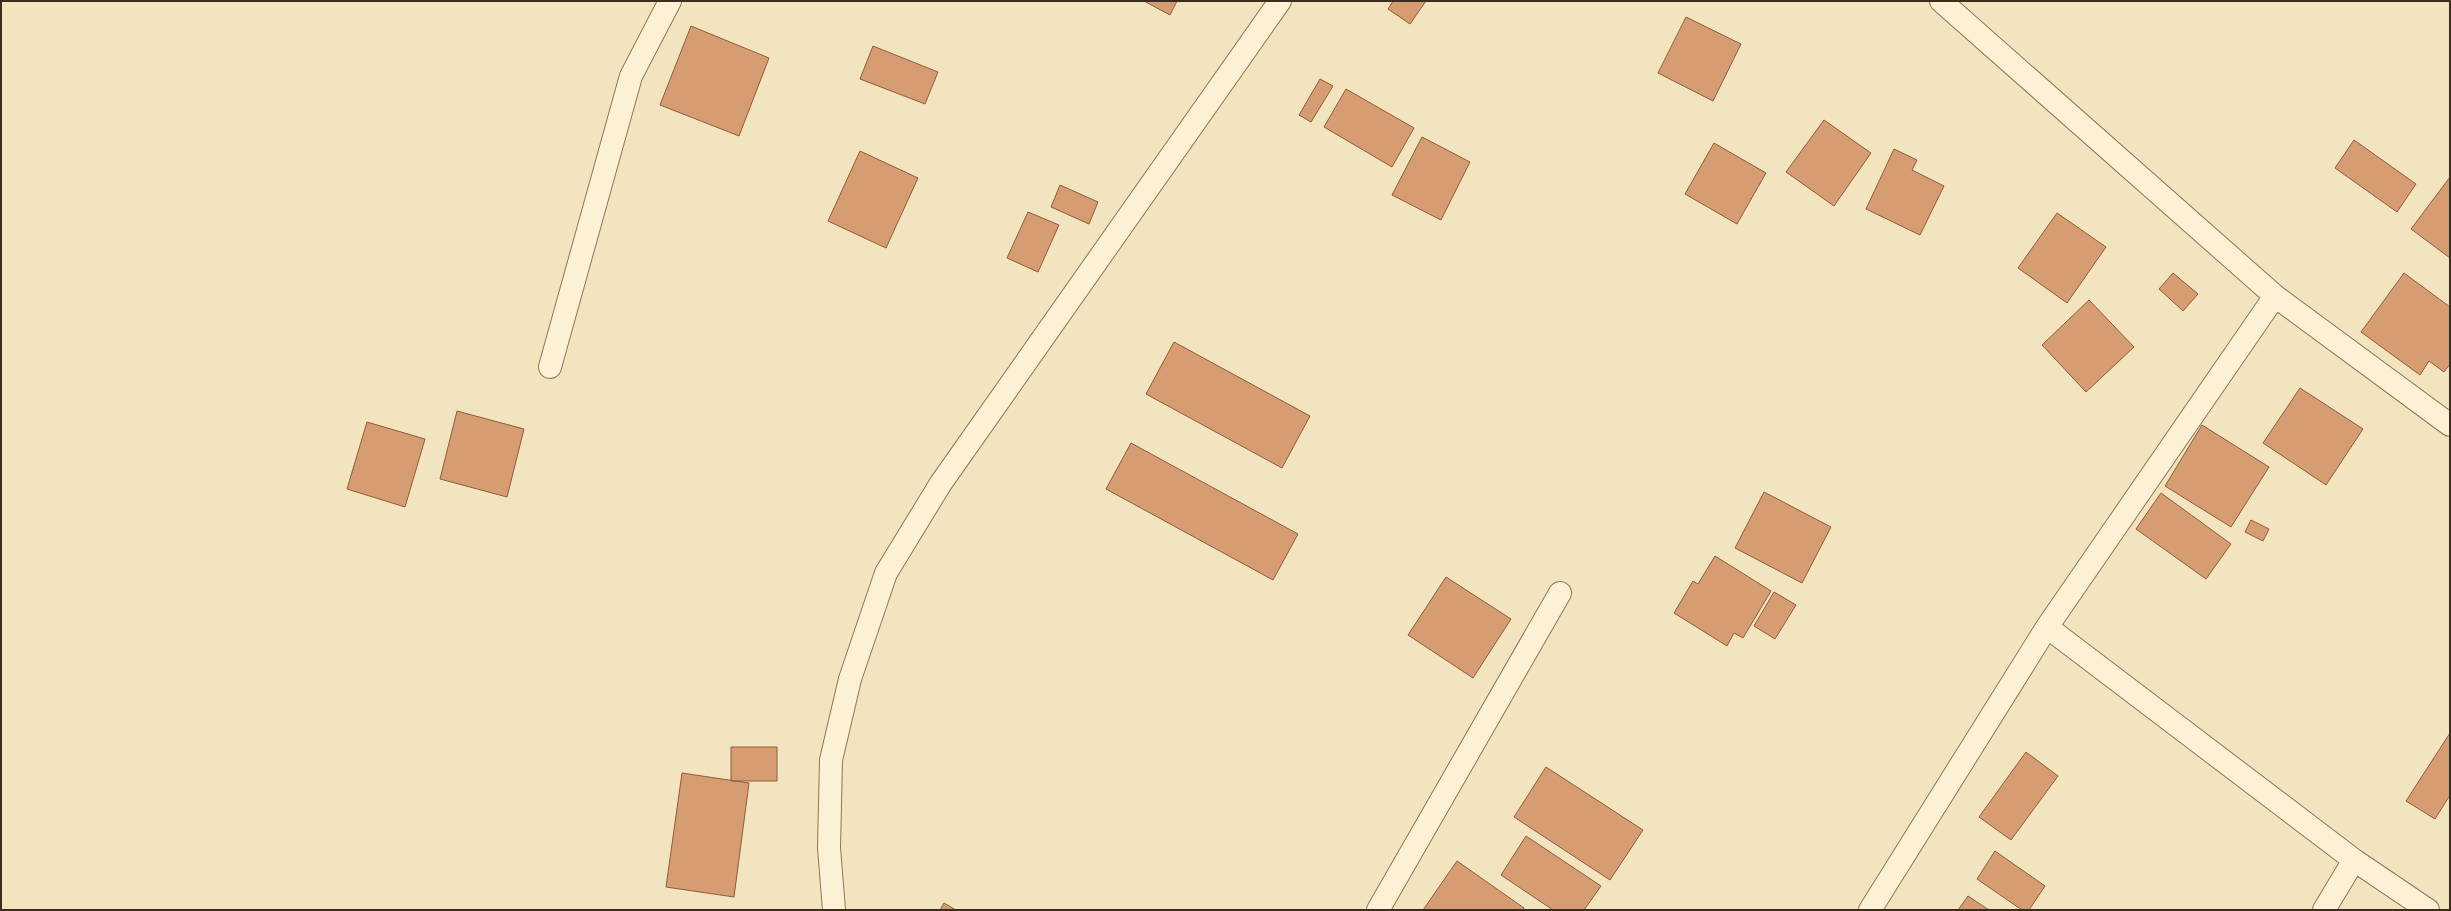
<svg xmlns="http://www.w3.org/2000/svg" width="2451" height="911" font-family="Literata,serif">
	<rect width="100%" height="100%" fill="#f3e4c0"/>
	<path fill="#d69c72" stroke="#915c39" d="M1144,1H1177L1170,15Z
		M1393,1H1426L1410,24L1388,9Z
		M1686,17L1741,44L1713,101L1658,73Z
		M691,26L769,58L739,136L660,105Z
		M873,46L938,72L925,104L860,79Z
		M1320,79L1333,86L1311,122L1299,115Z
		M1346,89L1414,128L1392,167L1324,127Z
		M1824,120L1871,153L1834,206L1786,172Z
		M1422,137L1470,162L1441,220L1392,195Z
		M2354,140L2416,184L2397,212L2335,168Z
		M1714,143L1766,173L1737,224L1685,194Z
		M1894,149L1917,160L1912,170L1944,186L1920,235L1866,209Z
		M860,151L918,178L886,248L828,221Z
		M2450,177V258L2411,229Z
		M1060,185L1098,202L1089,224L1051,207Z
		M1028,212L1059,225L1038,272L1007,258Z
		M2057,213L2106,247L2067,303L2018,268Z
		M2173,273L2198,294L2183,311L2159,289Z
		M2404,273L2450,307V364L2444,372L2429,361L2420,375L2361,332Z
		M2089,300L2134,347L2086,392L2042,345Z
		M1174,342L1310,416L1282,468L1146,394Z
		M2300,388L2363,429L2326,485L2263,443Z
		M457,411L524,429L507,497L440,479Z
		M367,422L425,439L405,507L347,489Z
		M2202,425L2269,467L2231,527L2165,486Z
		M1131,443L1298,534L1273,580L1106,489Z
		M1764,492L1831,527L1802,583L1735,548Z
		M2161,493L2231,544L2206,579L2136,529Z
		M2251,520L2269,529L2263,541L2245,532Z
		M1715,556L1771,591L1743,638L1734,633L1727,646L1674,613L1693,581L1698,584Z
		M1446,577L1511,619L1473,678L1408,635Z
		M1774,592L1796,605L1775,639L1754,626Z
		M2450,733V795L2435,819L2406,801Z
		M731,747H777V781H731Z
		M2026,752L2058,776L2011,840L1979,817Z
		M1546,767L1643,830L1610,880L1514,817Z
		M682,773L749,783L734,897L666,887Z
		M1526,836L1601,886L1584,910H1553L1501,875Z
		M1995,851L2045,886L2029,910H2022L1977,879Z
		M1457,861L1524,908L1523,910H1423Z
		M1968,896L1989,910H1958Z
		M944,903L956,910H940Z"/>
	<g fill="none" stroke-linecap="round" stroke-linejoin="round">
		<g stroke="#8f7556" stroke-width="24">
			<path id="street" d="M1941,1L2275,296L2450,425
				M550,367L631,76L670,1
				M2047,627L2354,860L2428,910
				M834,910L829,848L831,760L850,679L886,573L941,483L1280,1
				M1378,910L1560,593
				M1870,910L2047,627L2275,296
				M2324,910L2354,860"/>
		</g>
		<use href="#street" stroke="#fdf1d5" stroke-width="22"/>
	</g>
	<rect width="2451" height="911" fill="none" stroke="#3c2c1c" stroke-width="4"/>
</svg>
